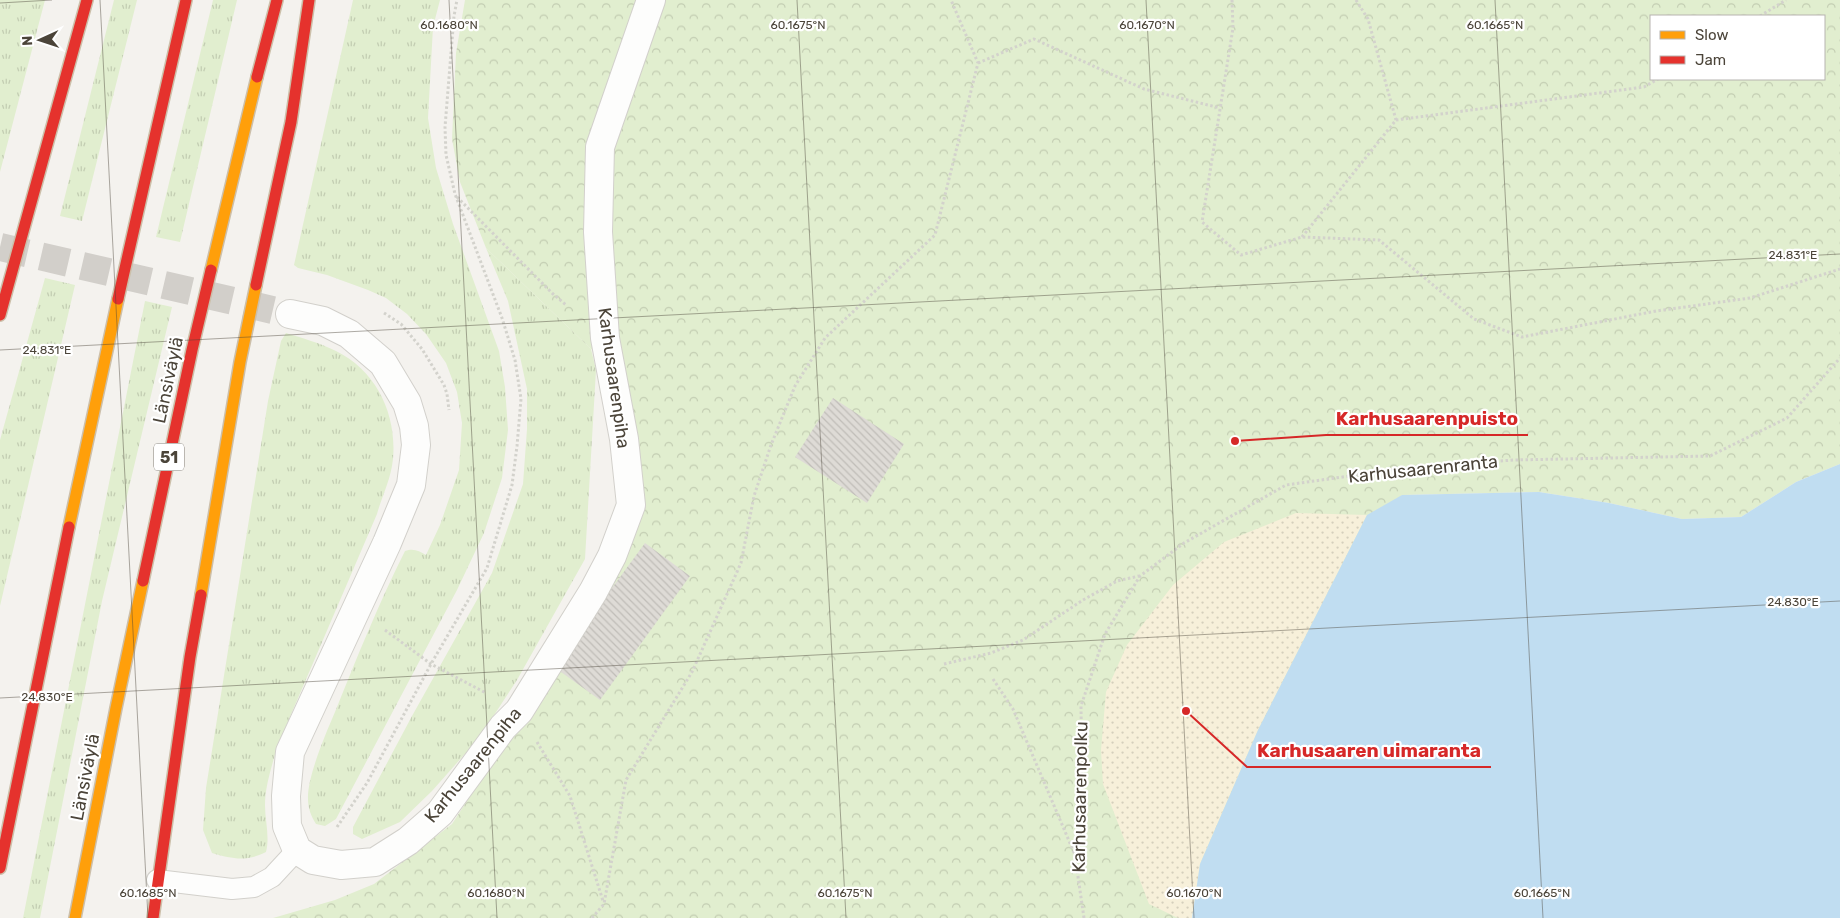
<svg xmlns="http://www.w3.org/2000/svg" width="1840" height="918" font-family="Rubik,sans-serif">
	<defs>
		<pattern id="grass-tufts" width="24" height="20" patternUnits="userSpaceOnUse" patternTransform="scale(1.25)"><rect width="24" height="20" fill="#e1eecf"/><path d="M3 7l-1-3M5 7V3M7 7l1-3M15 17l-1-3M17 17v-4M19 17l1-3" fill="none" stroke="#c3cdb2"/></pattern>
		<pattern id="forest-crowns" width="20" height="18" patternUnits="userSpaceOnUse" patternTransform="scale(1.25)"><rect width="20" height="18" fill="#e1eecf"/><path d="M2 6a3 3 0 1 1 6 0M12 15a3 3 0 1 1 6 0" fill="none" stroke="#c3cdb2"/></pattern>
		<pattern id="sand-dots" width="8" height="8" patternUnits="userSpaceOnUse" patternTransform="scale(1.25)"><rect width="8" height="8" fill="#f7f0da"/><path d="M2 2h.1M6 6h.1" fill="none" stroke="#d5cfbc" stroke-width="1.8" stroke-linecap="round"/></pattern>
		<pattern id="building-back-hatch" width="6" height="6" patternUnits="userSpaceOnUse" patternTransform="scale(1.25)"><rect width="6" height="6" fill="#dedbd6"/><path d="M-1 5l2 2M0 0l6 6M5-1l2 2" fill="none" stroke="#c0bdb8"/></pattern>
	</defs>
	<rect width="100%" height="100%" fill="#f4f2ee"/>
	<path fill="url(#grass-tufts)" d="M0,0H45L0,172Z
		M114,0H137L82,221L60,216Z
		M213,0H237L180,242L156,237Z
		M353,0H440L433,27L428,118L436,168L453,224L499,351L505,387L508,430L502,478L484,533L457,590L336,819L325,826L316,824C311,816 308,808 308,799C307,777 326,733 335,712C357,657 379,603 405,551C414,548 419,551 426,555L440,525L459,470L462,423L457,392L446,363L426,334L407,314L386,298L368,290L327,275L298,268L294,265Z
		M486,248L591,349L596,370L585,559L517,680L479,738L432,791L400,822L362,839L353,834V827L412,716L492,573L523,484L527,429V389L508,301Z
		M45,278L75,285L0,606V440Z
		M145,301L172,307L102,601L40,918H23Z
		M286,333C302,338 320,343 336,351C377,371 397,415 393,459C391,479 382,496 377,514L277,747C272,766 265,786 265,805C265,821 270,837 266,852C246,862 233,859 212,853L203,830L206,788L268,401L281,341Z"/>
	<path fill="url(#forest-crowns)" fill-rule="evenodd" d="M465,0H1840V464L1796,482L1741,517L1682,519L1609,503L1539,492L1402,495L1200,864L1192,918H273L335,900L374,884L452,824L550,673L636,533L628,418L618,360L591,349L486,248L460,182L452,139L456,53ZM1651,16H1824V79H1651Z"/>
	<path fill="url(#sand-dots)" d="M1296,513L1367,515L1258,730L1200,864L1192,918H1178L1149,904L1103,784L1101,750L1106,692L1127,645L1173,585L1224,542Z"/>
	<path fill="#c0ddf1" d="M1840,464V918H1192L1200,864L1258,730L1367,515L1402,495L1539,492L1609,503L1682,519L1741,517L1796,482Z"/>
	<path fill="url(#building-back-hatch)" d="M833,398L904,444L867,503L795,457Z
		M645,543L690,576L600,700L554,667Z"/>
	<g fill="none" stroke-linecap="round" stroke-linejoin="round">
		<path stroke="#d2cfca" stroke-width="28" stroke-dasharray="28 14" stroke-linecap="butt" d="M0,247L290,314"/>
		<g stroke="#d2d0cb" stroke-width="22">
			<path id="lane" d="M157,880L232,889L254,887L272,877L297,850"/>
		</g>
		<g stroke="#d2d0cb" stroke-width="30">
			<path id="street" d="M290,314L323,321L349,334L383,363L407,403L414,426L416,445L411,485L387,543L290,752L286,796L287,826L297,850L313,860L341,865L375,862L408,841L440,813L503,727L519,711L593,592L612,556L631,505L624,439L605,338L598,232L600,147L651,0"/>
		</g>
		<g stroke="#ccbfa9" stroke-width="14">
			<path id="slow" d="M211,270L257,77
				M69,527L118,299
				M201,595L240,362L256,285
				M75,918L116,708L143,581"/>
		</g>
		<g stroke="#ccbfa9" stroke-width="14">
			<path id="jam" d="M257,77L277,0
				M256,285L291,122L309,0
				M118,299L186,0
				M0,315L87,0
				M143,581L192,350L211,270
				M0,868L69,527
				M153,918L190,657L201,595"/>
		</g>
		<path stroke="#d3d2cc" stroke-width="3" stroke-dasharray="2.5 2.5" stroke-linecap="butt" d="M1232,0L1233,28L1202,222L1241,255L1302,237L1379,240L1474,319L1522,337L1656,311L1750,298L1840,269
			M1356,0L1368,19L1396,120
			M1760,16L1786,0
			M978,63L1034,39L1144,89L1220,108
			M457,197L552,293L566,305
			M1302,237L1396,120L1644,87L1658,79
			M384,313L401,324L422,349L444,385L447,394L449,410
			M385,630L431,664L486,693
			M944,664L991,653L1023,640L1083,600L1117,581L1139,576
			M993,679L1013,709L1075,855
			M537,742L570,796L603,901
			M337,827L367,783L431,664L487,568L512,485L517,446L521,399L515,360L502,318L455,194L446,155L445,127L454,16L457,0
			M592,918L604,904L626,780L692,672L741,563L754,496L771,445L795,386L825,338L935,235L978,63L951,0
			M1084,918L1075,856L1082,791L1081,706L1105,634L1140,576L1184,543L1286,485L1392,470L1513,460L1710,456L1787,418L1840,358"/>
		<use href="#lane" stroke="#fdfdfc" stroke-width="20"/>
		<use href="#street" stroke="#fdfdfc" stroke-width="28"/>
		<use href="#slow" stroke="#ff9f0a" stroke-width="11"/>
		<use href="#jam" stroke="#e5322d" stroke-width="11"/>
	</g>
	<path fill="none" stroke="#4b4439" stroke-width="1" stroke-opacity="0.45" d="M100,0L148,918M449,0L497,918M797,0L846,918M1146,0L1194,918M1495,0L1543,918M0,3L52,0M0,350L1840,254M0,698L1840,601"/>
	<g text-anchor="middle" stroke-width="4.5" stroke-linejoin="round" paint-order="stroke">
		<rect fill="#fff" stroke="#817c74" stroke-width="1" x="154" y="443.5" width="30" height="27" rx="4"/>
		<g font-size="16" font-weight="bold" fill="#4b4439">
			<text x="169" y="463">51</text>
		</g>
		<g font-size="18" fill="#4b4439" stroke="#fff">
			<text transform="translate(614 378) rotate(82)" y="6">Karhusaarenpiha</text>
			<text transform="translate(168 380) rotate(-78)" y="6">Länsiväylä</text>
			<text transform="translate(1423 469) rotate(-6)" y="6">Karhusaarenranta</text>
			<text transform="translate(473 765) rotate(-51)" y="6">Karhusaarenpiha</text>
			<text transform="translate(85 777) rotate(-79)" y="6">Länsiväylä</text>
			<text transform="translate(1080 797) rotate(-89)" y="6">Karhusaarenpolku</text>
		</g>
	</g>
	<g font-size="12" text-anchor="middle" fill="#4b4439" stroke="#fff" stroke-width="4.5" stroke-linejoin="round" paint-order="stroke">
		<text x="449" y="29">60.1680°N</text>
		<text x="798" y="29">60.1675°N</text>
		<text x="1147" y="29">60.1670°N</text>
		<text x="1495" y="29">60.1665°N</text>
		<text x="1793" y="259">24.831°E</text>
		<text x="47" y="354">24.831°E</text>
		<text x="1793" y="606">24.830°E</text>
		<text x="47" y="701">24.830°E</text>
		<text x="148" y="897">60.1685°N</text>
		<text x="496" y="897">60.1680°N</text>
		<text x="845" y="897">60.1675°N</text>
		<text x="1194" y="897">60.1670°N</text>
		<text x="1542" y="897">60.1665°N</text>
	</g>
	<path fill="none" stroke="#d62828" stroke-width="2" d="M1235 441L1326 435H1528M1186 711L1247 767H1491"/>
	<g fill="#d62828" stroke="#fff" stroke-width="2">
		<circle cx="1235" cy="441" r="5"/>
		<circle cx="1186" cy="711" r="5"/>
	</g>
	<g font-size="19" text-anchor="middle" font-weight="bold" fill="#d62828" stroke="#fff" stroke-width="4.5" stroke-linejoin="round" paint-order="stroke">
		<text x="1427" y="425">Karhusaarenpuisto</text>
		<text x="1369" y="757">Karhusaaren uimaranta</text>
	</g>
	<rect x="1650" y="15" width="175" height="65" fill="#ffffff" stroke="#b7b4b0"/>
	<rect x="1660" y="31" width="25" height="8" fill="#ff9f0a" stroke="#b7b4b0"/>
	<text x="1695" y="40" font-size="15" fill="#4b4439">Slow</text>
	<rect x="1660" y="56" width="25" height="8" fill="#e5322d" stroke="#b7b4b0"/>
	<text x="1695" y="65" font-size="15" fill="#4b4439">Jam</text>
	<g transform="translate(40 40) rotate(267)" stroke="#ffffff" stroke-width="4" paint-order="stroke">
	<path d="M0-4L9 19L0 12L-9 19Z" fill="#4b4439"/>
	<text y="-8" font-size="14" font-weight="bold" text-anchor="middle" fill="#4b4439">N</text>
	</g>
</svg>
